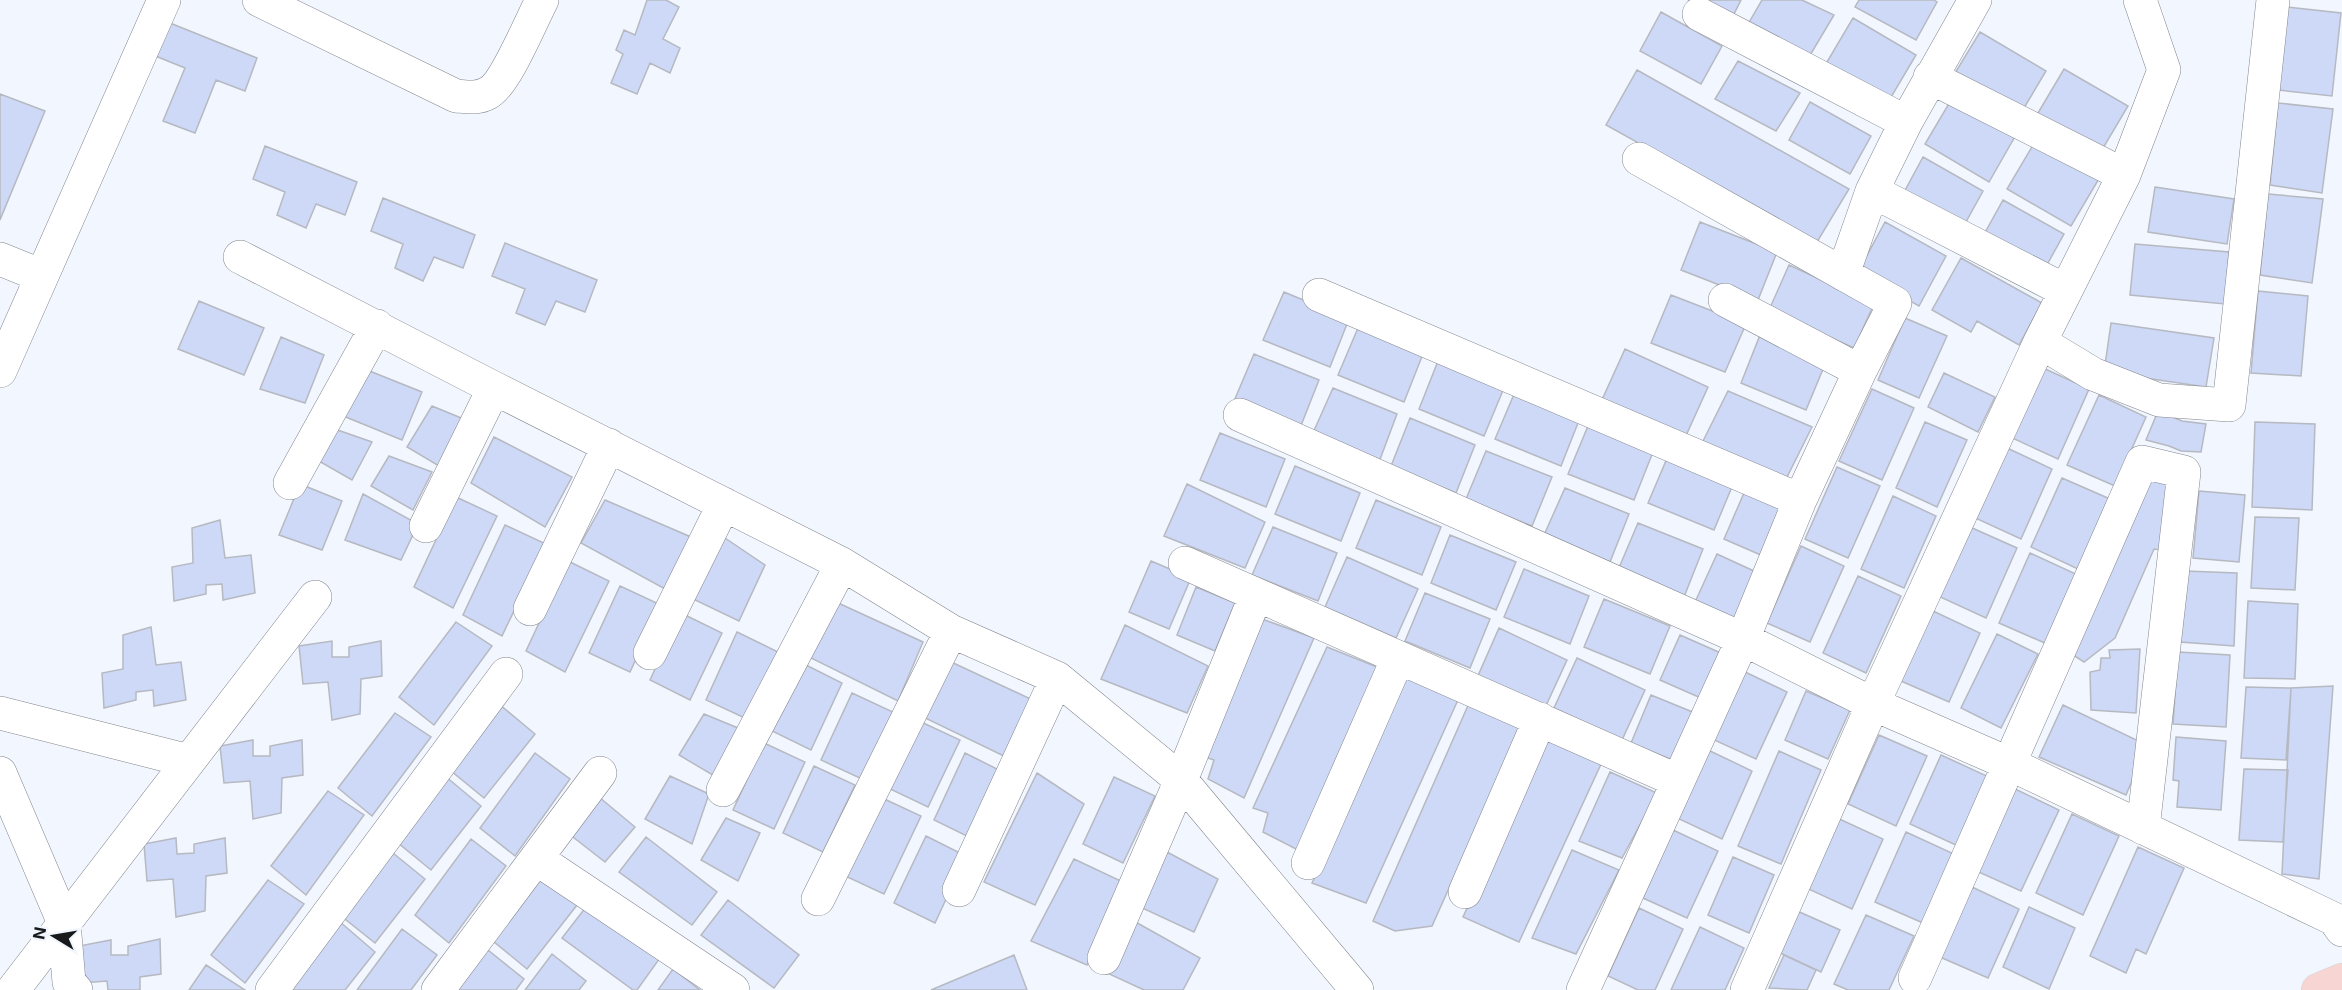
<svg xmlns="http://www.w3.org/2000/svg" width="2342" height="990" font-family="Inter,sans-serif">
	<rect width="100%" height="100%" fill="#f2f6fe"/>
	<path fill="#cdd9f6" stroke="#b6b9c1" stroke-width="1.5" d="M647,0H666L679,7L663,39L680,48L670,73L650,63L637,94L611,83L623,54L616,50L624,30L635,35Z
		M1688,0H1741L1730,22Z
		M1762,0H1802L1834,15L1809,57L1747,26Z
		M1859,0H1934L1937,2L1916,40L1855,7Z
		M2287,7L2341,13L2332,96L2278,90Z
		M1661,12L1722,46L1701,84L1640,51Z
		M1853,18L1916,55L1887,104L1824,67Z
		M165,21L257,58L245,91L216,80L195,133L163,121L185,68L153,55Z
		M1980,32L2046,71L2021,113L1955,73Z
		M1738,61L1800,93L1776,131L1715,99Z
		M2064,69L2128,106L2099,155L2035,118Z
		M1637,70L1849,189L1817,242L1606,125Z
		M0,94L45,111L0,220Z
		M1954,95L2017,133L1989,182L1925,144Z
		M1810,102L1871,136L1850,174L1789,140Z
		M2278,103L2333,109L2322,193L2270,185Z
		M2036,140L2100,177L2071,226L2007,189Z
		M265,146L357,182L345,215L316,204L306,228L277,215L285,192L253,179Z
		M1923,157L1983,191L1962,229L1902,196Z
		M2155,187L2234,199L2227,244L2148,232Z
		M2268,194L2323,199L2312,283L2260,275Z
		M383,198L475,235L463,268L434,257L423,281L395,268L403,244L371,231Z
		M2003,200L2064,234L2043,272L1982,238Z
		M1700,222L1777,252L1758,300L1681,270Z
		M1885,222L1946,256L1919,306L1858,272Z
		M505,243L597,280L585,312L556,301L545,325L516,313L525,289L492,276Z
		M2135,244L2229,252L2225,304L2130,295Z
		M1961,258L2042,303L2019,345L1977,321L1971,332L1932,310Z
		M1789,265L1874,304L1854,348L1769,310Z
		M2258,291L2308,296L2301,376L2251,373Z
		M1284,292L1349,319L1330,367L1263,340Z
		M1671,295L1746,324L1725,372L1651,343Z
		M199,301L264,328L244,375L178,349Z
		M1905,318L1947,336L1919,398L1878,380Z
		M2111,323L2214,338L2206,387L2104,372Z
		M1358,328L1423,354L1404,402L1338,375Z
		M1760,335L1826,362L1806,410L1741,383Z
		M281,337L324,355L305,403L260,389Z
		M1625,349L1708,387L1684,440L1601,402Z
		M1254,354L1319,380L1300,428L1234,401Z
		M1438,361L1504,388L1484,436L1419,409Z
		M357,366L422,392L402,440L336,413Z
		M2041,367L2089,389L2058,459L2010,437Z
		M1944,373L1995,397L1978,432L1928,407Z
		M1333,388L1397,414L1379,462L1312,435Z
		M1872,389L1914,408L1882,480L1839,461Z
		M1728,391L1812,427L1786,479L1702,443Z
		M1515,392L1580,418L1561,466L1495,439Z
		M2099,395L2146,417L2115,486L2067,465Z
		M432,406L466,420L444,469L407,447Z
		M2158,411L2182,421L2206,424L2201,452L2181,451L2169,446L2146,440Z
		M1410,418L1475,445L1456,493L1391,466Z
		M1925,422L1967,440L1937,507L1896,488Z
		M2255,422L2315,424L2312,510L2252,507Z
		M1588,426L1653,452L1634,500L1568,474Z
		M329,427L372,442L352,480L310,456Z
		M1220,433L1285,459L1266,507L1200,480Z
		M494,437L572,477L545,527L471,483Z
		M2005,447L2052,469L2021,539L1973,517Z
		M1486,451L1552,477L1532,526L1466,499Z
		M389,456L432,472L413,510L371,486Z
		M1668,456L1734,482L1714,530L1648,503Z
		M1295,466L1360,493L1341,541L1275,514Z
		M1837,467L1880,486L1848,558L1805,539Z
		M2150,476L2177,485L2166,551L2154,549L2115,638L2084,662L2067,651Z
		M2062,478L2110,499L2078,569L2031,547Z
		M300,484L342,501L322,550L279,535Z
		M1187,484L1265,522L1245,568L1164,536Z
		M1565,488L1629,514L1610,562L1544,535Z
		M2199,491L2245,495L2239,562L2193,558Z
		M1744,493L1783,510L1763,556L1724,539Z
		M363,494L418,524L401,560L345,540Z
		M1893,496L1936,516L1904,588L1861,569Z
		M456,497L497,516L453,608L414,587Z
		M605,500L691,537L665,589L581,543Z
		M1376,500L1441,527L1422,575L1356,548Z
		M2255,517L2299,518L2295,590L2251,588Z
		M220,520L225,558L251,555L255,593L223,600L222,584L206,585V594L174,601L172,567L193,563L192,528Z
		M1638,523L1703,549L1684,597L1618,570Z
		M505,525L546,544L502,636L463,615Z
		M1273,527L1337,553L1318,601L1252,575Z
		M1970,527L2017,548L1986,618L1938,596Z
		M1450,535L1516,562L1496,610L1431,583Z
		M725,538L765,565L739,621L693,599Z
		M1801,546L1844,566L1810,642L1767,623Z
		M2030,553L2078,575L2047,644L1999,623Z
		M1717,554L1756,572L1736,620L1695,602Z
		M1347,557L1418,589L1396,638L1325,607Z
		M568,561L609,581L565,672L526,651Z
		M1151,561L1191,578L1169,629L1129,612Z
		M1524,569L1589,596L1570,644L1504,617Z
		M2185,571L2237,573L2234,646L2180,642Z
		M1858,576L1901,596L1866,673L1823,653Z
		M620,586L661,605L630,672L589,653Z
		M1196,587L1235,603L1215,651L1177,635Z
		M1425,593L1490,619L1470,668L1405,641Z
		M1604,599L1670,626L1650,674L1584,647Z
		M2248,601L2298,604L2295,679L2244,678Z
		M836,602L923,642L898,701L809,657Z
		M1933,611L1980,633L1949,702L1901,681Z
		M681,613L722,633L690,700L650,680Z
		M1262,619L1314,638L1244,798L1208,779L1214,760L1199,755Z
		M456,622L492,646L434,725L399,697Z
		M1125,625L1208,666L1187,713L1101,679Z
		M151,627L156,665L181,662L186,700L154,706L153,690L136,692V700L104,708L102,673L123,669V635Z
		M1499,628L1567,660L1544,710L1477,678Z
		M737,632L778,652L747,719L706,700Z
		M1997,634L2038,654L2001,728L1961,708Z
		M1680,635L1723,654L1703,699L1660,680Z
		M332,641V657H349V647L381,641L382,676L361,679L360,714L332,720L328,682L303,684L299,646Z
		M1327,647L1382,669L1298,850L1263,832L1268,813L1253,808Z
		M2140,649L2136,713L2091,710L2090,672L2100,670L2101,658H2110L2109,650Z
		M2178,652L2230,655L2226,727L2173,724Z
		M1577,658L1645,690L1622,740L1554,708Z
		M949,661L1035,701L1010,759L921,716Z
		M802,663L842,683L811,750L770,730Z
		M1743,671L1787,692L1756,759L1712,739Z
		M1404,677L1458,700L1366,903L1312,883Z
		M2333,686L2319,879L2282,874L2291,688Z
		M2246,687L2291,688L2286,760L2241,758Z
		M1806,691L1850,710L1828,759L1785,740Z
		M852,693L893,712L862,779L821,760Z
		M1651,695L1695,713L1675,761L1631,743Z
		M1470,701L1523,723L1432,926L1395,931L1373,921Z
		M499,704L535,734L484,798L450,770Z
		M2063,705L2147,745L2126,795L2039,757Z
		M395,713L431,737L372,816L338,788Z
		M704,714L738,728L716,777L679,755Z
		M919,721L960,740L928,807L888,788Z
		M1879,735L1927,756L1896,826L1848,804Z
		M2176,737L2226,741L2221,810L2177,807L2179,781L2173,780Z
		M1546,739L1602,762L1519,942L1463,917Z
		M253,740V756H270V746L302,740L303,775L282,778L281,813L253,819L250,781L224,783L220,746Z
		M764,743L805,762L774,829L733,810Z
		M1708,750L1752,771L1722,839L1677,818Z
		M1779,751L1821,770L1781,864L1738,846Z
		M535,753L570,779L515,856L480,828Z
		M965,753L1005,773L975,840L934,820Z
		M1941,755L1989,777L1958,846L1910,824Z
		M814,766L855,785L823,852L783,833Z
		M2244,769L2288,770L2283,842L2239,840Z
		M1610,772L1657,793L1622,858L1579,841Z
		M1037,773L1084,804L1035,905L984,882Z
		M445,776L481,806L431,870L397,842Z
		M670,776L709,794L692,844L645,819Z
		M1114,777L1155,796L1123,863L1083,844Z
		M2013,788L2059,810L2021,891L1974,870Z
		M328,791L364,815L306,895L271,866Z
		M599,797L635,827L605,862L569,834Z
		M880,797L921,816L884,894L843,875Z
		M2072,814L2119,836L2083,915L2036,893Z
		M1835,817L1883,839L1852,909L1804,887Z
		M726,818L760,833L738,881L701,860Z
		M1673,830L1718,851L1687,918L1643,898Z
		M1906,832L1954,854L1923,923L1875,902Z
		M926,836L966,856L935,923L894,903Z
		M646,837L717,892L692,925L619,872Z
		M176,838L177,854L194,853V844L225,838L227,873L206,876L205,911L176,917L173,879L147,881L144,844Z
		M471,839L506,866L449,943L415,915Z
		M2138,847L2184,868L2146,954L2136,949L2126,973L2090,956Z
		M388,849L425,879L375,943L340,915Z
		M1572,850L1619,870L1576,954L1532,938Z
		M1167,852L1218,879L1194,932L1140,907Z
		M1733,857L1774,875L1749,933L1708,915Z
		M1074,859L1123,882L1087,965L1031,941Z
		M541,875L577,905L527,969L493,941Z
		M268,880L304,904L245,983L211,955Z
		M1972,887L2019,909L1988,978L1940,957Z
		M728,900L799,955L774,988L701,935Z
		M589,903L660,958L637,990H633L562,938Z
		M2029,907L2075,928L2049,989L2003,967Z
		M1639,908L1683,929L1655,990H1638L1608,976Z
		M1795,910L1840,930L1821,972L1776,951Z
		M1866,915L1914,936L1889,990H1848L1834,984Z
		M1132,920L1200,958L1183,990H1144L1107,973Z
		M339,921L375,952L345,990H294L291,988Z
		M1700,927L1744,948L1725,990H1671Z
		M402,929L437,955L411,990H357Z
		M160,939L161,974L140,977V990H108L107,981L82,983L79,946L111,940V955H128V946Z
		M488,950L524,979L516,990H458Z
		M552,954L586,981L579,990H525Z
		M1014,955L1027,990H931Z
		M1784,955L1816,970L1807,990L1769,988Z
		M206,965L245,990H189Z
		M673,969L700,990H658Z"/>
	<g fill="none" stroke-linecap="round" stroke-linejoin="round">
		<g stroke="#83868e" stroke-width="34">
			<path id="minor" d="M259,0L456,96C468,97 477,99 488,93C505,85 532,19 542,0
				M2140,0L2164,70L2124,175L2040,342L2093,374L2159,400L2229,405L2273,0
				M1699,14L1906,122
				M1930,77L2124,175
				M1872,191L2064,290
				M240,257L494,388L842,564L951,631L1057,678L1181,780L1357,990
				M0,259L42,276
				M1843,274L1872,191L1906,122L1975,0
				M1319,295L1800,500
				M1725,300L1860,371
				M0,371L164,0
				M1240,415L1743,639L1873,704L2010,764L2334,919L2342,930
				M290,483L377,326
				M426,526L494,388
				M1185,563L1678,781
				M530,609L609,445
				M650,653L724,504
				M0,713L189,761
				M0,773L64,923L69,982L76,990
				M723,790L842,564
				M537,859L733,990
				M1308,863L1398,658
				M959,890L1057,678
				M1465,892L1540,719
				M818,899L951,631
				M1104,958L1181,780L1256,595
				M1915,978L2142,462L2184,472L2143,828
				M13,990L315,597
				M272,990L506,674
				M438,990L600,773
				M1583,990L1743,639L1800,500L1860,371L1895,303L1639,159
				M1747,990L1873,704L2040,342"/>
		</g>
		<g stroke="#d5d6d6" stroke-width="34">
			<path id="major" d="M2318,990L2342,980"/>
		</g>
		<use href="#minor" stroke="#fff" stroke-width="33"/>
		<use href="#major" stroke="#f7d5d3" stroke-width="33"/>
	</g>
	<g transform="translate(54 936) rotate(281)" stroke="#f2f6fe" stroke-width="4.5" paint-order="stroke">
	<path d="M0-4.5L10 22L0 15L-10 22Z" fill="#17191b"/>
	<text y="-9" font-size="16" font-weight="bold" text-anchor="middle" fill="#17191b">N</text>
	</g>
</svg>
